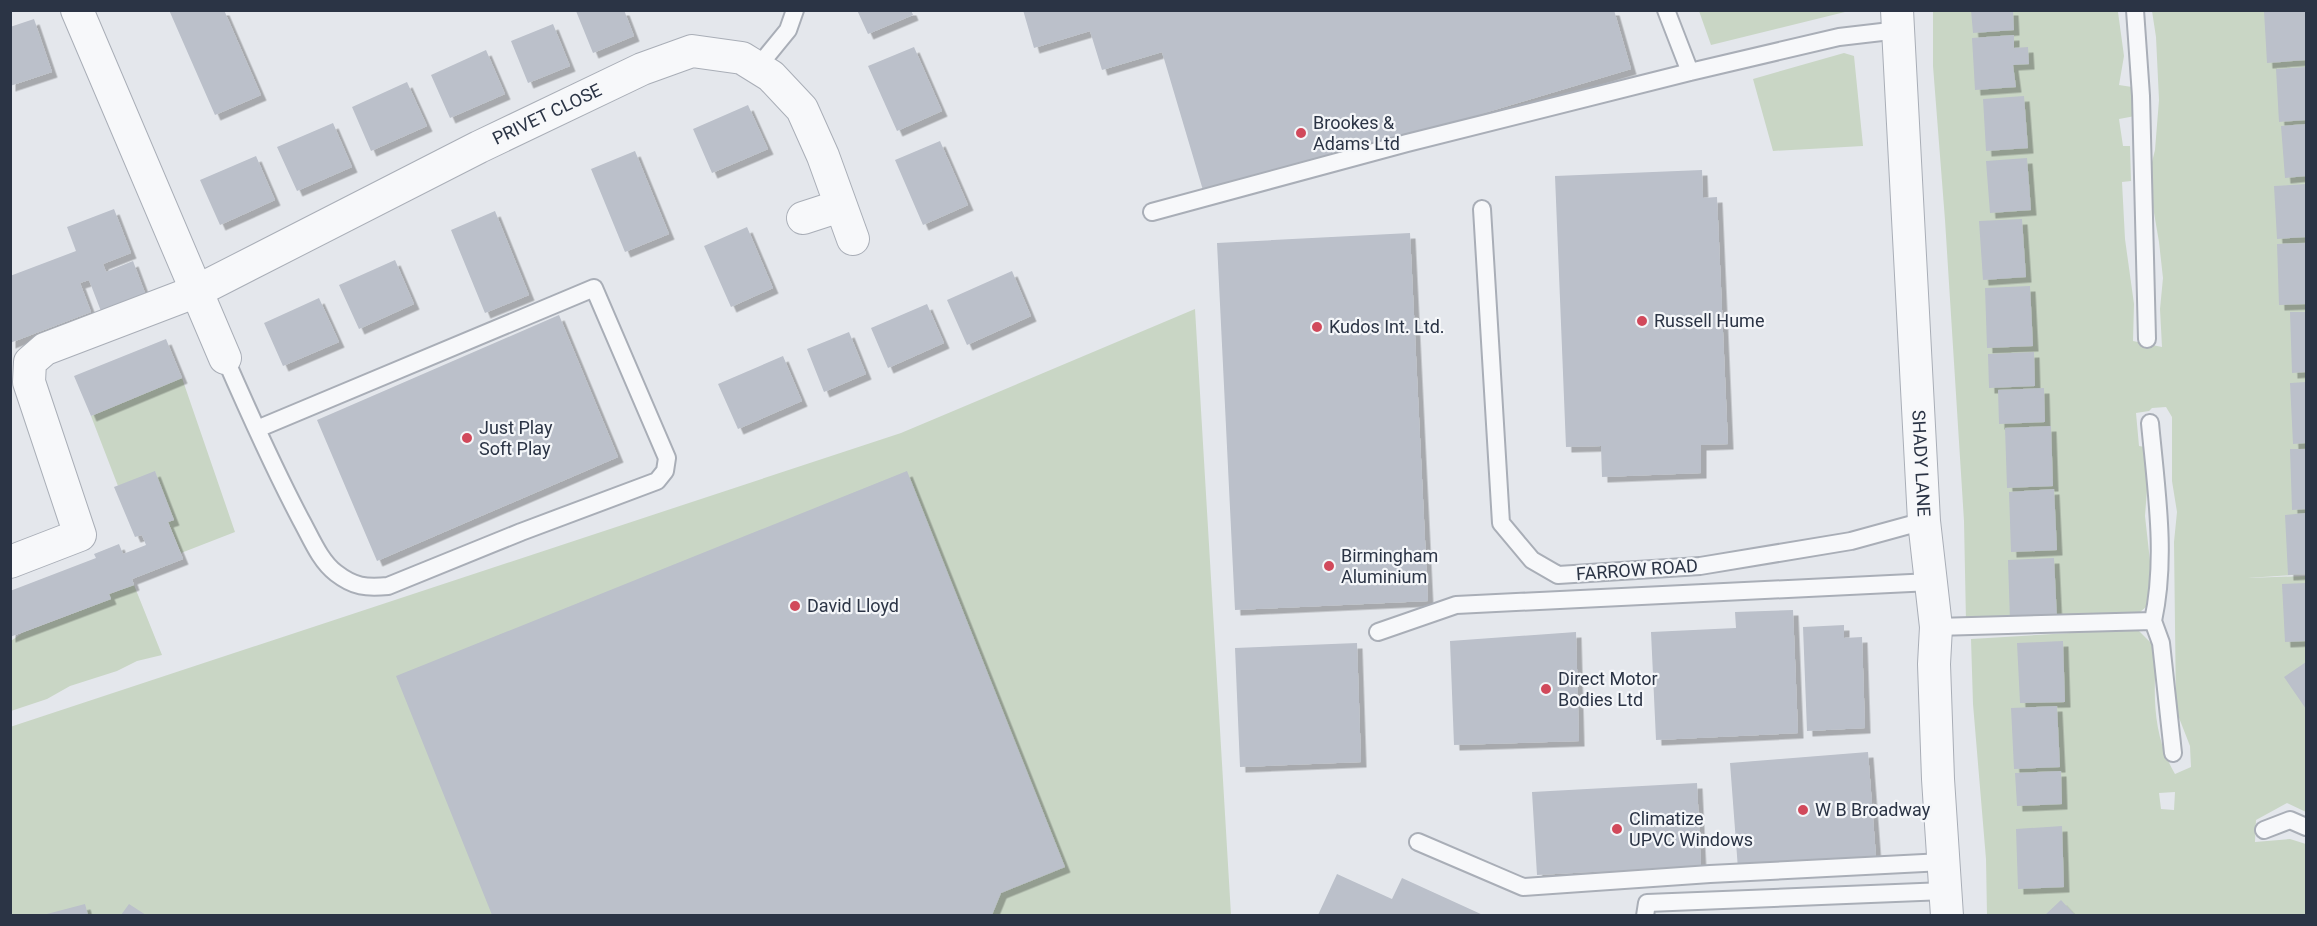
<svg xmlns="http://www.w3.org/2000/svg" width="2317" height="926" font-family="Roboto,sans-serif">
	<defs>
		<filter id="shadow"><feDropShadow dx="5.5" dy="5.5" stdDeviation="0" flood-color="#0004"/></filter>
	</defs>
	<rect width="100%" height="100%" fill="#e4e7ec"/>
	<path fill="#c9d6c5" fill-rule="evenodd" d="M1699,11V10L1849,11L1711,45Z
		M1933,11H2121L2118,12L2124,56L2119,85L2132,87L2135,116L2119,119L2123,146H2130L2131,181L2122,182L2125,239L2134,304L2133,341L2162,347L2160,309L2163,278L2159,242L2148,178L2155,150L2159,100L2156,37L2152,11H2306V574L2248,578L2306,576V812L2287,803L2256,820L2255,842L2290,839L2306,844V915H1987L1986,859L1973,704L1971,639L2137,629L2157,649C2153,692 2152,735 2175,774L2191,767L2190,746L2176,710L2174,542L2177,512L2172,481V417L2166,407L2152,408L2149,411L2136,413L2139,446L2145,447L2148,477L2145,516L2152,579V602L2140,612L2057,619L1966,622L1964,521L1945,220L1933,66ZM2175,792L2174,810L2161,809L2159,793Z
		M1844,53L1854,56L1863,146L1773,151L1753,79Z
		M1195,309L1231,915H11L10,727L901,433Z
		M182,378L235,532L181,553L168,522L174,520L155,472L118,486L91,416Z
		M134,585L162,655L137,661L117,671L70,686L47,699L11,711V641L22,633L111,599L109,594Z"/>
	<path fill="#bbc0ca" filter="url(#shadow)" d="M169,10H224L261,95L215,115Z
		M624,10L634,36L593,53L576,11Z
		M857,10H911L913,15L868,34Z
		M1023,10H1614L1631,69L1205,197L1162,52L1102,70L1090,31L1034,48Z
		M1971,10H2013L2014,30L1973,33Z
		M2305,10L2306,60L2267,63L2264,11Z
		M34,19L52,72L10,86V27Z
		M553,24L570,66L528,83L511,41Z
		M2014,35V48L2028,47L2029,64L2013,65L2016,87L1975,90L1972,38Z
		M914,47L942,111L897,131L868,66Z
		M486,50L505,94L450,118L431,75Z
		M2306,67V120L2279,122L2276,69Z
		M407,82L427,126L371,151L352,107Z
		M2024,96L2028,148L1986,151L1983,99Z
		M748,105L768,149L712,173L693,129Z
		M333,123L352,167L297,191L277,147Z
		M2306,124V176L2285,178L2281,126Z
		M940,141L968,205L923,225L895,160Z
		M635,151L669,234L625,252L591,169Z
		M256,156L275,200L220,225L200,180Z
		M2027,158L2031,210L1990,213L1986,161Z
		M1702,170L1703,198L1717,197L1728,444L1701,445V473L1602,477L1601,446L1566,447L1555,176Z
		M2306,184V237L2277,239L2274,186Z
		M114,209L131,253L103,264L106,272L133,261L148,301L104,319L89,280L80,283L91,312L10,343V276L76,251L67,227Z
		M495,211L529,295L485,313L451,230Z
		M2022,219L2026,277L1983,280L1979,221Z
		M747,227L773,288L731,307L704,246Z
		M1410,233L1428,601L1235,610L1217,243Z
		M2306,243V304L2279,305L2277,244Z
		M395,260L414,304L359,329L339,285Z
		M1012,271L1031,316L967,345L947,300Z
		M2030,286L2033,346L1987,348L1985,288Z
		M319,298L339,342L283,366L264,323Z
		M927,304L944,343L888,368L871,328Z
		M2290,312H2306V372L2292,373Z
		M559,315L618,457L377,561L317,420Z
		M849,332L866,374L824,392L807,349Z
		M166,339L182,378L91,416L74,376Z
		M2034,352L2035,386L1989,388L1988,354Z
		M783,356L802,401L738,429L718,384Z
		M2306,382V443L2293,444L2290,383Z
		M2044,388L2045,422L1999,424L1998,390Z
		M2051,426L2053,486L2007,488L2005,428Z
		M2290,449H2306V509L2292,510Z
		M155,471L174,520L168,522L183,559L132,579L134,585L109,594L111,599L10,637V591L96,558L94,554L119,544L123,554L146,545L142,535L135,537L114,487Z
		M907,471L1065,867L1001,893L992,915H492L396,676Z
		M2054,489L2057,550L2011,552L2009,492Z
		M2306,513V574L2288,575L2285,515Z
		M2054,558L2057,619L2010,621L2008,560Z
		M2306,583V641L2285,642L2282,584Z
		M1793,610L1798,733L1656,740L1651,632L1736,628L1735,612Z
		M1844,625V638L1862,637L1865,728L1807,731L1803,627Z
		M1576,632L1579,741L1454,745L1450,641Z
		M2063,641L2065,702L2020,703L2017,643Z
		M1357,643L1361,762L1240,767L1235,648Z
		M2306,662V709L2284,677Z
		M2057,706L2060,767L2014,769L2011,708Z
		M1868,752L1876,857L1738,869L1730,763Z
		M2061,771L2062,804L2017,806L2015,773Z
		M1697,783L1701,866L1537,875L1532,792Z
		M2062,826L2064,887L2018,889L2016,829Z
		M1337,874L1392,899L1402,878L1483,915H1318Z
		M2061,900L2075,915H2045Z
		M85,904L88,915H43Z
		M129,904L146,915H121Z"/>
	<g fill="none" stroke-linecap="round" stroke-linejoin="round">
		<g stroke="#a9aeb7" stroke-width="20">
			<path id="service" d="M1666,10L1690,72
				M2135,10L2141,96L2147,339
				M757,68L788,30L795,10
				M1482,209L1501,523L1532,560L1558,575L1700,566L1851,541L1924,521
				M1152,212L1407,143L1690,72L1839,37L1899,30
				M225,358C249,413 273,467 301,520C311,538 320,561 336,573C354,587 366,588 388,586L521,532L657,481L665,471L667,458L594,288L257,429
				M2150,423C2156,488 2167,557 2153,621
				M1936,627L2153,621L2161,643L2173,753
				M1378,632L1456,605L1931,582
				M2264,830L2290,820L2306,827
				M1418,842L1523,887L1710,874L1943,862
				M1645,916L1647,903L1945,891"/>
		</g>
		<g stroke="#a9aeb7" stroke-width="34">
			<g id="minor">
				<path d="M77,10L225,358"/>
				<path id="s1" d="M1897,10L1924,521L1936,627L1934,664L1938,779L1947,916"/>
				<path d="M803,218L840,206"/>
				<path id="s2" d="M10,562L80,535L29,382L30,362L45,349L197,291L479,147L642,69L692,51L742,58L771,76L802,109L823,156L853,239"/>
			</g>
		</g>
		<use href="#service" stroke="#f7f8fa" stroke-width="16"/>
		<use href="#minor" stroke="#f7f8fa" stroke-width="32"/>
	</g>
	<g fill="#d1495b" stroke="#f4f6f9" stroke-width="2">
		<circle cx="1301" cy="133" r="6"/>
		<circle cx="1642" cy="321" r="6"/>
		<circle cx="1317" cy="327" r="6"/>
		<circle cx="467" cy="438" r="6"/>
		<circle cx="1329" cy="566" r="6"/>
		<circle cx="795" cy="606" r="6"/>
		<circle cx="1546" cy="689" r="6"/>
		<circle cx="1803" cy="810" r="6"/>
		<circle cx="1617" cy="829" r="6"/>
	</g>
	<g text-anchor="middle" stroke-width="4.5" stroke-linejoin="round" paint-order="stroke">
		<g font-size="18" fill="#2b3445" stroke="#f4f6f9">
			<text dy="6" stroke="none"><textPath href="#s2" startOffset="831">PRIVET CLOSE</textPath></text>
			<text dy="6" stroke="none"><textPath href="#s1" startOffset="454">SHADY LANE</textPath></text>
			<text transform="translate(1637 570) rotate(-4)" y="6">FARROW ROAD</text>
		</g>
		<g font-size="18" fill="#2b3445" stroke="#f4f6f9" text-anchor="start">
			<text x="1313" y="129">Brookes &amp;<tspan x="1313" dy="21">Adams Ltd</tspan></text>
			<text x="1654" y="327">Russell Hume</text>
			<text x="1329" y="333">Kudos Int. Ltd.</text>
			<text x="479" y="434">Just Play<tspan x="479" dy="21">Soft Play</tspan></text>
			<text x="1341" y="562">Birmingham<tspan x="1341" dy="21">Aluminium</tspan></text>
			<text x="807" y="612">David Lloyd</text>
			<text x="1558" y="685">Direct Motor<tspan x="1558" dy="21">Bodies Ltd</tspan></text>
			<text x="1815" y="816">W B Broadway</text>
			<text x="1629" y="825">Climatize<tspan x="1629" dy="21">UPVC Windows</tspan></text>
		</g>
	</g>
	<rect width="2317" height="926" fill="none" stroke="#2b3445" stroke-width="24"/>
</svg>
